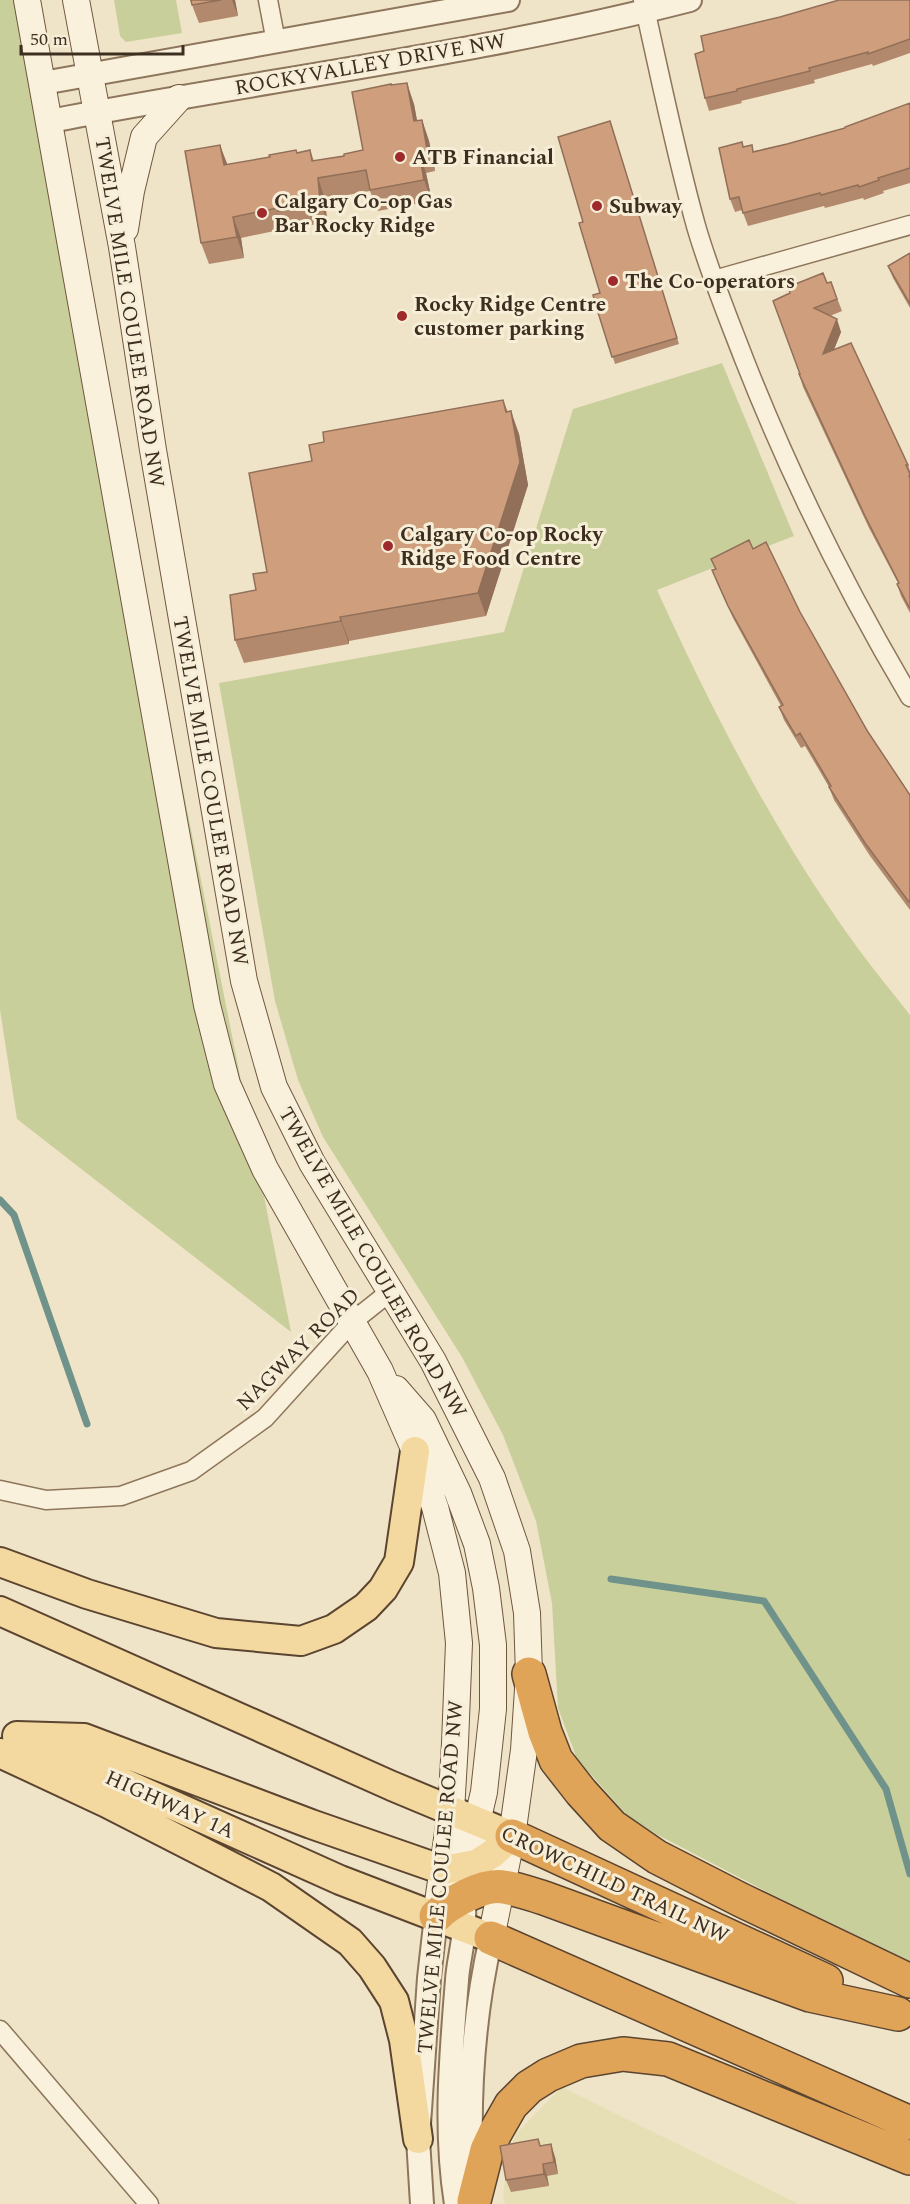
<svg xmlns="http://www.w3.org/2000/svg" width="910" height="2204" font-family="Spectral,serif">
	<rect width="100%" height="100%" fill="#f0e4c8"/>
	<path fill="#e6deb5" d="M562,2087L799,2204H505L503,2195L510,2149L517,2133Z"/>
	<path fill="#c9cf9b" d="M0,0H26L291,1332L17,1119L0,1010Z
		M114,0H176L182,33L126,42L120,36Z
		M722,363L794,536L657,590C712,710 772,828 849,936C868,963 890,989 910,1015V1961L771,1894L656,1834L627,1815L577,1759L558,1708L552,1603L536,1521L503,1435L462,1357L323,1137L298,1080L275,1001L219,683L504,632L573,409Z"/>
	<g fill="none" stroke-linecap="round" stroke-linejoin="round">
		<path stroke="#6f938a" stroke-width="7" d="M0,1200L14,1215L87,1424
			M611,1579L764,1601L886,1789L910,1874"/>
		<g stroke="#8d765c" stroke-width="21">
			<path id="minor" d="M268,0L276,42
				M643,0C660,75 675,151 696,226C709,271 727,315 744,359C790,476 846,589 910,697
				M714,280L910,225
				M0,1490L46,1500L121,1496L191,1471L265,1418L352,1322L391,1291
				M0,2030L149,2204"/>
		</g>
		<g stroke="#8d765c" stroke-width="26">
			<path id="tertiary" d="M43,83L508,0
				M50,121C263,80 480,54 690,0
				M453,1821C462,1853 465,1891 464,1925C464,1943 458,1962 457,1980C451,2055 444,2130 456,2204
				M472,2179C468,2098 473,2017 491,1938
				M422,2204L418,2139L429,1978L436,1916"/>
		</g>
		<g stroke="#6f573f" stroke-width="28">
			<path id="secondary" d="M27,0L207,1005L227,1084L265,1169L380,1371L415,1451L435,1507L452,1573L459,1643L455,1743L451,1811L436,1916
				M76,0L122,247L153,450L244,981L274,1087L312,1163L433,1361L492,1478L517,1551L527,1613L529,1674L524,1750L512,1836L491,1938
				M125,229L131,191L144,137L179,98
				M396,1389L423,1420L458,1493L477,1544L486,1588L493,1645V1709L484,1792L477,1822L476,1864L478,1881"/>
		</g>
		<g stroke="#5b4430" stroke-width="32">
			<path id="primary" d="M0,1562L87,1594L216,1633L301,1641L334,1629L366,1607L383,1589L399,1562L415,1451
				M0,1611L392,1786L512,1836L492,1854L476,1864L443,1870L311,1824L84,1738L17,1736
				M30,1741L340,1880L491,1938
				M0,1753L107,1803L271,1887L350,1942L372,1967L394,2001L404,2040L418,2139"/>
		</g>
		<g stroke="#5b4430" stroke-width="36">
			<path id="motorway" d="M529,1674L545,1732L556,1760L581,1792L612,1826L657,1857L741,1900L910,1981
				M512,1836L826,1981
				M436,1916C449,1903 484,1883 503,1887C517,1889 531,1894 544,1898L810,1995L898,2014
				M491,1938L910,2123
				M474,2201L487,2150L495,2133L511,2105L529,2087L548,2075L581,2061L623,2054L668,2059L910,2158"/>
		</g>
		<use href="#minor" stroke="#faf1dc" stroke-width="18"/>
		<use href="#tertiary" stroke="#faf1dc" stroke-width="22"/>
		<use href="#secondary" stroke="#faf1dc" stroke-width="26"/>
		<use href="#primary" stroke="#f3d9a0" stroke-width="28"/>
		<use href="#motorway" stroke="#e0a458" stroke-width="33"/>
	</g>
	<path fill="#b2896c" d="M190,0H235L238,16L199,23Z
		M910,0V53L873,66L872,64L814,80L815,83L741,101L742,103L709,111L705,98Z
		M392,85L414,104L417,121L422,120L429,141L435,171L426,173L432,201L378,211L370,191L325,199L327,221L286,232L284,229L241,238L244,258L209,264L201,243L227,165L310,150L314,161L344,156L363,150Z
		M910,103V183L883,191L884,193L864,200L863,198L825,208L824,206L748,226L742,210L735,212L730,199L744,147L754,151L787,144L845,128Z
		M610,121L679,344L615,364L596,306L600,293L583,222Z
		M910,253V308L893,278L888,266Z
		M831,282L842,311L830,316L841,332L834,350L908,465L910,471V613L901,596L897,584L898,583L869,528L803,387L799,374H800L790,293Z
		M503,400L508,412L519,434L528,485L486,616L349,641V644L244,663L235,640L256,590L267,572L324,442Z
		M753,549L800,612L868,732L910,795V910L870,856L834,800L829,787L805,746L801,748L784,720L779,707L781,706L733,618L717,583L712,570L715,569L711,559Z
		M541,2146L555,2157L558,2174L547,2176L549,2186L511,2192L506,2180Z"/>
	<path fill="#916f58" d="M232,0H235L238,16Z
		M407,83L414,104L421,142L414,121Z
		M422,120L429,141L435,171L427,150Z
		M220,145L228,166L224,165Z
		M419,152L426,173L432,201L424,180Z
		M318,178L325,199L327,221L320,201Z
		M233,217L241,238L244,258L237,237Z
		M837,319L841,332L827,366L823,354Z
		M511,411L519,434L528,485L486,616L478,593Z
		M340,617L349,641V644L341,621Z
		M551,2144L555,2157L558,2174L554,2162Z
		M543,2164L547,2176L549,2186L544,2174Z"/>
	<path fill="#cf9f7d" stroke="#916f58" stroke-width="1.5" d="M191,0H221L192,5Z
		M839,0H910V39L868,54V52L809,68L810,71L737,89V91L705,98L695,54L704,51L701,36L780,17Z
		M407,83L414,121L422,120L427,150L419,152L424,180L370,190L366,170L318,178L320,201L278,211L277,208L233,217L237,237L201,243L185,151L220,145L224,165L270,157L269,155L296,150L297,153L310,150L312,161L344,156V154L363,150L352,92L391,84V85Z
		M910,103V168L878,178L879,180L859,187L858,185L821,195L820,193L743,213L739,197L730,199L719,148L742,142L743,147L752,145L753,152L787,144L845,128V127Z
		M610,121L677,338L612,357L596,306L593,295L600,293L579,223L583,222L558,137Z
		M910,253V304L888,266Z
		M823,273L827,283L831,282L837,299L814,308L837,319L823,354L851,343L908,465H906L910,474L909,476L910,478V609L897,584L899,583L865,516L799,374H800L773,301L790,293L788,287Z
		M503,400L506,412L511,411L520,462L478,593L340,617L341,621L235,640L230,595L256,590L253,574L267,572L249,473L312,461L309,445L324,442L323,432Z
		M749,540L753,549L766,542L800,612L868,732L910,795V902H909L865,843L829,787L831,786L800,733L796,736L779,707L783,705L728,606L712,570L716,569L711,559Z
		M538,2139L540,2146L551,2144L554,2162L543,2164L544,2174L506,2180L500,2146Z"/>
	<g fill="#9e2a2b" stroke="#f7eed8" stroke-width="2">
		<circle cx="400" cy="157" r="6"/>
		<circle cx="597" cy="206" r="6"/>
		<circle cx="262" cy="213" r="6"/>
		<circle cx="613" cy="281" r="6"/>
		<circle cx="402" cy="316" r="6"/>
		<circle cx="388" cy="546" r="6"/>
	</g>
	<g text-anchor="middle" stroke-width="6" stroke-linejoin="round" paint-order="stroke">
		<g font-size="21" fill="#3d2e20" stroke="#f7eed8">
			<text transform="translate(370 64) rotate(-10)" y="7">ROCKYVALLEY DRIVE NW</text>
			<text transform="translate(130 312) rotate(81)" y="7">TWELVE MILE COULEE ROAD NW</text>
			<text transform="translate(211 791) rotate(80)" y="7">TWELVE MILE COULEE ROAD NW</text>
			<text transform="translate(373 1262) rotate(60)" y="7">TWELVE MILE COULEE ROAD NW</text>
			<text transform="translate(298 1349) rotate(-45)" y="7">NAGWAY ROAD</text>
			<text transform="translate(170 1804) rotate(24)" y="7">HIGHWAY 1A</text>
			<text transform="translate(440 1877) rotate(-85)" y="7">TWELVE MILE COULEE ROAD NW</text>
			<text transform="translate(615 1884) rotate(25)" y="7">CROWCHILD TRAIL NW</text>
		</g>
		<g font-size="21" font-weight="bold" fill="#3d2e20" stroke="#f7eed8" text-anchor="start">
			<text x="412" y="164">ATB Financial</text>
			<text x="274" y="208">Calgary Co-op Gas<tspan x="274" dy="24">Bar Rocky Ridge</tspan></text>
			<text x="609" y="213">Subway</text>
			<text x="625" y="288">The Co-operators</text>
			<text x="414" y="311">Rocky Ridge Centre<tspan x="414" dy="24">customer parking</tspan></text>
			<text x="400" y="541">Calgary Co-op Rocky<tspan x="400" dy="24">Ridge Food Centre</tspan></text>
		</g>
	</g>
	<path d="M21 45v9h162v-9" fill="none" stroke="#3d2e20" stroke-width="3"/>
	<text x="30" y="45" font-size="18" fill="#3d2e20" stroke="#f7eed8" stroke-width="4.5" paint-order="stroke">50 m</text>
</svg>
